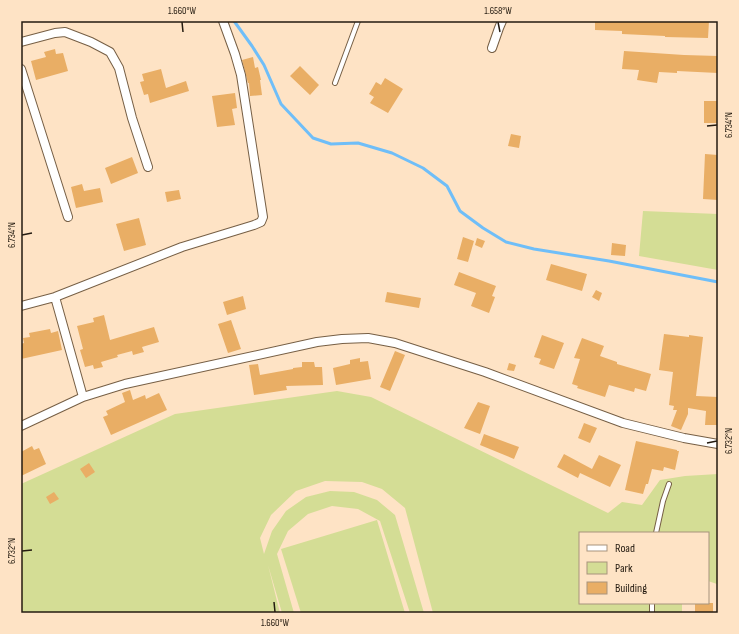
<svg xmlns="http://www.w3.org/2000/svg" width="739" height="634" font-family="'Sofia Sans Condensed',sans-serif">
	<rect width="100%" height="100%" fill="#fee3c5"/>
	<path fill="#d4dd95" d="M643,211L718,214V270L639,256Z
		M337,391L371,397L608,513L622,502L642,505L660,480L685,476L718,474L717,584L708,581V533H580V603H682V613H433L405,508L382,489L362,482L325,481L296,491L271,515L260,538L264,554L272,531L286,511L306,497L330,491L354,492L377,500L395,515L424,613H410L380,521L358,509L332,506L308,514L288,531L277,554L294,613H282L268,565L280,613H21V484L175,414Z
		M377,520L405,613H301L281,549Z"/>
	<g fill="none" stroke-linecap="round" stroke-linejoin="round">
		<path stroke="#6fbef8" stroke-width="3" d="M234,21L252,46L264,65L281,104L313,138L331,144L358,143L392,153L423,168L447,186L460,211L483,228L506,242L534,249L609,261L718,282"/>
	</g>
	<path fill="#e9ae65" d="M595,21H709L708,38L665,37V36L622,34V31L595,30Z
		M55,49L56,54L63,53L68,71L36,80L31,61L46,57L44,52Z
		M624,51L684,55L718,56V73L677,71V73L659,72L657,83L637,80L639,70L622,69Z
		M253,57L255,68L258,67L261,80H260L262,95L250,96L249,83H248L242,60Z
		M300,66L319,85L310,95L290,76Z
		M161,69L166,88L186,81L189,91L150,103L148,94L144,95L140,82L144,81L142,74Z
		M385,78L403,89L388,113L370,103L374,97L369,94L376,82L381,85Z
		M235,93L237,108L232,109L235,125L217,127L212,96Z
		M704,101H718V123H704Z
		M511,134L521,136L519,148L508,146Z
		M705,154L718,155V200L703,199Z
		M132,157L138,173L111,184L105,168Z
		M82,184L84,191L100,188L103,202L76,208L71,187Z
		M179,190L181,199L167,202L165,192Z
		M139,218L146,245L124,251L116,224Z
		M463,237L474,241L468,262L457,259Z
		M477,238L485,241L482,248L475,245Z
		M612,243L626,245L625,256L611,255Z
		M551,264L587,274L582,291L546,280Z
		M459,272L496,286L492,296L495,297L489,313L471,306L476,293L454,285Z
		M596,290L602,293L599,301L592,297Z
		M387,292L421,298L419,308L385,302Z
		M243,296L246,309L227,315L223,302Z
		M104,315L110,340L154,327L159,342L142,347L144,352L133,355L132,351L117,355L118,357L101,362L103,367L94,369L93,365L85,367L80,350L83,349L77,326L94,322L93,318Z
		M231,320L241,349L228,353L218,324Z
		M50,329L51,333L58,331L62,350L21,359V344L24,343L23,338L30,337L29,333Z
		M664,334L689,337V335L703,337L696,396L718,397V425H705L706,411L688,408V414L681,430L671,426L677,410H673L674,406L669,405L673,372L659,370Z
		M542,335L564,343L554,369L539,364L541,359L534,357Z
		M582,338L604,346L600,356L617,362V364L651,374L646,391L635,388L634,392L609,385L605,397L577,388L578,386L572,384L580,359L574,358Z
		M395,351L405,355L390,391L380,387Z
		M360,358V362L368,361L371,379L336,385L333,368L350,364V360Z
		M302,362H314L315,367H322L323,385L286,386L287,390L254,395L249,365L258,364L260,375L293,369V368L302,367Z
		M509,363L516,365L514,371L507,370Z
		M130,390L133,400L145,395L146,399L159,393L167,410L111,435L103,417L108,415L106,411L125,402L122,393Z
		M478,402L490,406L480,434L464,428Z
		M584,423L597,428L590,443L578,438Z
		M484,434L519,447L514,459L480,445Z
		M636,441L677,450V451H679L675,470L664,467L663,471L652,469L648,484H646L643,494L625,490Z
		M32,446L34,450L39,448L46,464L21,476V452Z
		M564,454L592,469L599,455L621,465L610,487L580,473L578,478L557,467Z
		M89,463L95,472L86,478L80,469Z
		M54,492L59,499L50,504L46,497Z
		M695,603H713V613H695Z"/>
	<g fill="none" stroke-linecap="round" stroke-linejoin="round">
		<g stroke="#765f45" stroke-width="6">
			<path id="service" d="M335,83L358,21
				M656,533L663,501L669,484
				M652,613V603"/>
		</g>
		<g stroke="#765f45" stroke-width="10">
			<path id="minor" d="M21,42L55,33L65,32L91,42L110,52L119,68L132,118L148,167
				M492,48L499,28L502,21
				M21,69L68,217
				M55,297L83,397
				M21,306L55,297L182,247L254,225L261,222L263,217L241,75L235,54L223,21
				M21,426L83,397L125,384L317,342L342,339L368,338L395,343L485,372L623,423L684,438L718,444"/>
		</g>
		<use href="#service" stroke="#fff" stroke-width="4"/>
		<use href="#minor" stroke="#fff" stroke-width="8"/>
	</g>
	<path fill="none" stroke="#241b10" stroke-width="1.5" d="M182,22L183,32M498,22L500,32M707,126L717,125M22,235L32,233M707,443L717,441M22,551L32,550M274,602L275,612"/>
	<rect width="739" height="634" fill="none" stroke="#fee3c5" stroke-width="44"/>
	<rect x="579" y="532" width="130" height="72" fill="#fee3c5" stroke="#a7937d"/>
	<rect x="587" y="545" width="20" height="6" fill="#ffffff" stroke="#a7937d"/>
	<text x="615" y="552" font-size="12" fill="#241b10">Road</text>
	<rect x="587" y="562" width="20" height="12" fill="#d4dd95" stroke="#a7937d"/>
	<text x="615" y="572" font-size="12" fill="#241b10">Park</text>
	<rect x="587" y="582" width="20" height="12" fill="#e9ae65" stroke="#a7937d"/>
	<text x="615" y="592" font-size="12" fill="#241b10">Building</text>
	<rect x="22" y="22" width="695" height="590" fill="none" stroke="#241b10" stroke-width="1.5"/>
	<g font-size="10" text-anchor="middle" fill="#241b10">
		<text x="182" y="14">1.660°W</text>
		<text x="498" y="14">1.658°W</text>
		<text transform="translate(728 125) rotate(-90)" y="4">6.734°N</text>
		<text transform="translate(11 235) rotate(-90)" y="4">6.734°N</text>
		<text transform="translate(728 441) rotate(-90)" y="4">6.732°N</text>
		<text transform="translate(11 551) rotate(-90)" y="4">6.732°N</text>
		<text x="275" y="626">1.660°W</text>
	</g>
</svg>
